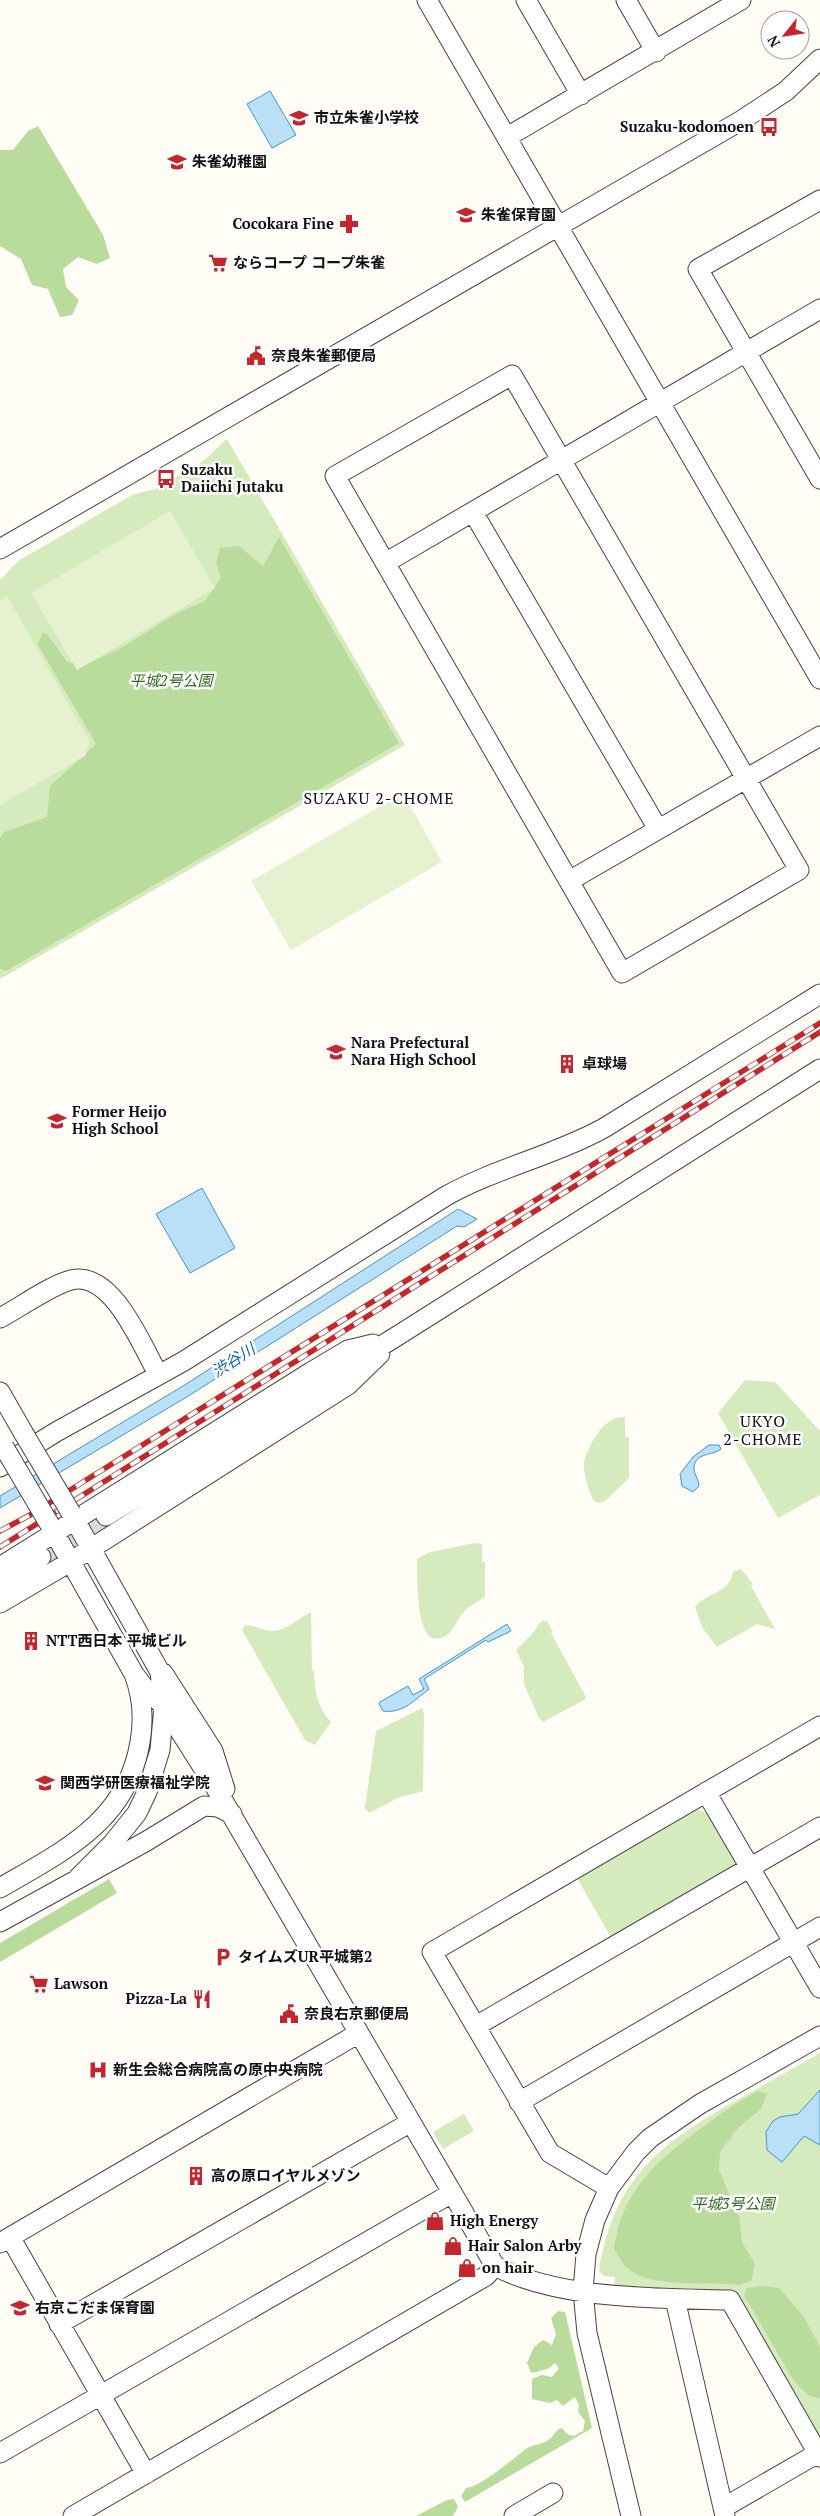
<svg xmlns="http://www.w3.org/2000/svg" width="820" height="2516" font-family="'PT Serif','Noto Sans JP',serif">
	<rect width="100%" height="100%" fill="#fffdf5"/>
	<path fill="#d5ebbd" d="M227,439L405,745L0,979V580L18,561L132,495L158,488L202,462Z
		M745,1380L775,1382L820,1431V1495L778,1518L718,1413Z
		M625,1417V1437H629V1478L604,1502C600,1503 595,1503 593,1499C589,1492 583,1471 584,1464C587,1446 604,1415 625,1417Z
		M475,1543L482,1544V1562H485V1597C478,1602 469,1605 463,1613C457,1619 454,1630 447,1635C413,1657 418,1574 417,1559L430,1552Z
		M741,1569L753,1584L751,1586L775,1629L757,1624L717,1647L702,1627L695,1607C707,1592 729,1594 733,1572Z
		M311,1612L312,1671H314C315,1692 317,1706 331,1722L315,1745L305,1740L242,1630L245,1625C255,1625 263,1631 272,1631C286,1631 299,1618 311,1612Z
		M542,1620L547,1621L553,1632L551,1633L586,1697L584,1700L543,1722L539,1718L524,1684V1667L516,1650L532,1634Z
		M422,1708L424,1713L423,1791L398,1798L369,1813L365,1808L376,1731Z
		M696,1809L707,1813L735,1861L732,1869L612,1939L577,1878Z
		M820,2053V2439L734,2292L614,2287L615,2277L604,2276L599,2271C614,2181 654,2148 730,2104C760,2087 790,2070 820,2053Z
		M464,2114L474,2131L443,2149L433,2132Z"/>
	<path fill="#b9dc9c" d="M38,126L103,235L110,258L97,264L78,257L63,269L66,287L79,300L72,315L60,317L48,289L32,285L21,259L0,246V150H13L28,131Z
		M279,537L399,743L6,971L0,969V838L4,832L47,817L50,786L96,744L38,645L42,633L48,635L67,662L85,665L119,649L177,613L205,601L221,578L216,563L220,548L239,546L263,566Z
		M109,1879L117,1893L0,1962V1943Z
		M758,2091L767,2094L761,2109L738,2128L720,2152L719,2170L739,2216L742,2242L755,2264L751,2281L740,2285C708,2281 653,2289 628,2269C622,2264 618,2255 614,2249C621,2192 656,2161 700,2129C719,2115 737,2102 758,2091Z
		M761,2286L779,2288L804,2317L820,2347V2398C807,2398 800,2387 792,2378L744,2295L747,2288Z
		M558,2311L565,2312L592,2428L465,2502L461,2496L466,2488C479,2488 514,2458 526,2449C534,2443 544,2445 551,2438C555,2434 555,2430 562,2428L567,2434L573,2436L583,2431L585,2421L578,2412L579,2405L575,2397L563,2406L557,2400L550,2403L532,2399V2379L542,2375L552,2377L559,2368L555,2363L548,2369L531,2373L527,2363L534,2347L543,2340L552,2345L556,2334L551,2318Z
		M454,2499L458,2507L453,2516H416L447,2500Z"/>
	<path fill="#e6f2cf" d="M170,511L215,588L77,670L31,593Z
		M7,596L90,742L85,756L0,805V600Z
		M403,793L442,862L291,950L251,881Z"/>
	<path fill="#b9e0f7" stroke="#3f96cf" d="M270,91L296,135L272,148L247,104Z
		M202,1188L235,1248L190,1273L156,1214Z
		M458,1209L477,1219L464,1227L457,1226L190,1395L0,1508V1496L183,1386Z
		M709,1445H719L721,1449C713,1456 693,1452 694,1470C695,1476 699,1479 699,1486L693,1492L682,1486L680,1474L693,1457Z
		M507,1624L511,1631L488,1642L486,1640L424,1679L429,1689C415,1700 402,1714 383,1711L379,1704L380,1702L408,1686L413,1695L424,1689L419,1679Z
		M820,2090V2145L804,2136L782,2162L767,2150L766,2132L773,2121L780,2117L798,2114Z"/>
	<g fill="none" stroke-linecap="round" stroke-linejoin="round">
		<path stroke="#dbdad3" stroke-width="19" stroke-dasharray="19 9" stroke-linecap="butt" d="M41,1557L106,1516"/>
		<g stroke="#444" stroke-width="21">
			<path id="minor" d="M427,0L820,679
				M526,0L581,95
				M626,0L656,52
				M507,137L741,0
				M820,200L698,269L820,479
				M512,375L799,870L622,973L335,476Z
				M473,512L658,829
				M0,549L742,120L786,91L820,59
				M385,563L820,309
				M569,881L820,736
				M0,1318C19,1308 51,1285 71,1280C112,1270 141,1344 158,1374
				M0,1392L24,1434
				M0,1467L56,1432L184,1361L446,1196C496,1168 553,1156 604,1128L820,994
				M71,1513L160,1672L164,1706L160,1750L147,1792L137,1813L112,1844L78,1878
				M106,1516L394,1338L820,1069
				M0,1567L311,1372L348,1350L373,1344
				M0,1583L41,1557
				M0,1603L70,1562L348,1385L380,1354
				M163,1673L213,1751L225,1789
				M134,1674L143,1686L164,1706L214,1785L495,2266C559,2300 658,2298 730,2300L820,2457
				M706,1792L820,1988
				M0,1888C63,1851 127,1822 140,1742C144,1720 142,1695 134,1674L50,1525
				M0,1922L145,1842L204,1806L218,1807L232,1814
				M476,2026L820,1827
				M519,2102L820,1927
				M609,2188L550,2153L432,1952L820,1726
				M10,2237L146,2474
				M0,2243L359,2033
				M675,2299L725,2516
				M59,2324L411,2122
				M0,2453L452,2193
				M723,2508L820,2452
				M73,2516L486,2276L495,2266
				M514,2516L553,2493
				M631,2516L587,2333L583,2291L586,2254L595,2220L609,2188L636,2152L650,2138L700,2104L820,2036"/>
		</g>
		<use href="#minor" stroke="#fff" stroke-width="19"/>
		<g stroke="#c4262e" stroke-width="5.5">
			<path id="rail" d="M0,1531L30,1515L820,1023
				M0,1547L820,1032"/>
		</g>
		<use href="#rail" stroke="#fff" stroke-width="4" stroke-dasharray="11" stroke-linecap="butt"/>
		<g stroke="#444" stroke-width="21" stroke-linecap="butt">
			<path id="minor-bridge" d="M24,1434L71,1513
				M4,1447L50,1525"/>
		</g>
		<use href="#minor-bridge" stroke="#fff" stroke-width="19"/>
	</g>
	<defs>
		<g id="school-bare" transform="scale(1.5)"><path d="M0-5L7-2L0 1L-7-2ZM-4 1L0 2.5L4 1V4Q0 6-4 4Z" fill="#c4262e" stroke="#fff" stroke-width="2.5" paint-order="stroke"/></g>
		<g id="bus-bare" transform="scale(1.5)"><path d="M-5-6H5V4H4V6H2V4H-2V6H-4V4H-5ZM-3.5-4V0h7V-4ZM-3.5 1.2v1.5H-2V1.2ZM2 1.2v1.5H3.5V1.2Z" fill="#c4262e" stroke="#fff" stroke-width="2.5" paint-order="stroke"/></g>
		<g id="pharmacy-bare" transform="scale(1.5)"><path d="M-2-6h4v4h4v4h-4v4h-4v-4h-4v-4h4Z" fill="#c4262e" stroke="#fff" stroke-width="2.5" paint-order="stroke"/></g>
		<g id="supermarket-bare" transform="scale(1.5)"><path d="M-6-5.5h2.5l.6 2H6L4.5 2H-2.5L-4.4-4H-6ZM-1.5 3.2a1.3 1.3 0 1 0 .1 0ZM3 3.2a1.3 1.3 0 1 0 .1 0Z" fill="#c4262e" stroke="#fff" stroke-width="2.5" paint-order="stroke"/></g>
		<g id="civic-bare" transform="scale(1.5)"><path d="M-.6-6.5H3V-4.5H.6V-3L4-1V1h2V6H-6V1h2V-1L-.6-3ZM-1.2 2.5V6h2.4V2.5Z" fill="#c4262e" stroke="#fff" stroke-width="2.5" paint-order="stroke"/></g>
		<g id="building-bare" transform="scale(1.5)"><path d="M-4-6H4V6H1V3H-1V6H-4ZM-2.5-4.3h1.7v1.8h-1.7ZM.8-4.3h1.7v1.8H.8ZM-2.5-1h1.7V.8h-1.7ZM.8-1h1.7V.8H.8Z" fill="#c4262e" stroke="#fff" stroke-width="2.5" paint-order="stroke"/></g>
		<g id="university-bare" transform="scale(1.5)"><path d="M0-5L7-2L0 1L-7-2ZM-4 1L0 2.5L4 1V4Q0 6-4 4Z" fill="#c4262e" stroke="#fff" stroke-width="2.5" paint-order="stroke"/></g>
		<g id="parking-bare" transform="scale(1.5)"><path d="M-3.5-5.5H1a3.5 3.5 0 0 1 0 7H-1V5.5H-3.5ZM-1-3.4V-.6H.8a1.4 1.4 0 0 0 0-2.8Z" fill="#c4262e" stroke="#fff" stroke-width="2.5" paint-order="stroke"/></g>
		<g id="restaurant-bare" transform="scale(1.5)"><path d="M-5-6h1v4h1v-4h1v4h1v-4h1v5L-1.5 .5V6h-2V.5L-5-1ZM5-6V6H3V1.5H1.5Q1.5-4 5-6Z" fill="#c4262e" stroke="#fff" stroke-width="2.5" paint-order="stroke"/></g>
		<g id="hospital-bare" transform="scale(1.5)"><path d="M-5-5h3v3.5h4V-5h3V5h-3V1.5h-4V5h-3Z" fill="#c4262e" stroke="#fff" stroke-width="2.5" paint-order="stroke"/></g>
		<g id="shop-bare" transform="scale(1.5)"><path d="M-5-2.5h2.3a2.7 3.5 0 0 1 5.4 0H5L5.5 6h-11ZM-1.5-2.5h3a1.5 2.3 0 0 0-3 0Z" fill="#c4262e" stroke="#fff" stroke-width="2.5" paint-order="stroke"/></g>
	</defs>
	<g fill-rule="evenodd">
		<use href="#school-bare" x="299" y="118"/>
		<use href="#bus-bare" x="769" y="127"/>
		<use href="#school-bare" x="177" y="162"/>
		<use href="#school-bare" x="466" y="215"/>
		<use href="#pharmacy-bare" x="349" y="224"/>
		<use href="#supermarket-bare" x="218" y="263"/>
		<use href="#civic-bare" x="256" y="356"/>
		<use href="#bus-bare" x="166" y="479"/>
		<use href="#school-bare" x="336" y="1052"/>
		<use href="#building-bare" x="567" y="1064"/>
		<use href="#school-bare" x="57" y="1121"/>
		<use href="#building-bare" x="31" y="1641"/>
		<use href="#university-bare" x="45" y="1783"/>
		<use href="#parking-bare" x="223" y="1957"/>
		<use href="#supermarket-bare" x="39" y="1984"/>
		<use href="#restaurant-bare" x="202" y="1999"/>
		<use href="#civic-bare" x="289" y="2014"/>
		<use href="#hospital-bare" x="98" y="2070"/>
		<use href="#building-bare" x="196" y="2176"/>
		<use href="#shop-bare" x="435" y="2221"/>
		<use href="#shop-bare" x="453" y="2246"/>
		<use href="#shop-bare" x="467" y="2268"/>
		<use href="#school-bare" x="20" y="2308"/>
	</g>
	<g text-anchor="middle" stroke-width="5" stroke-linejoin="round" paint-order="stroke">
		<g font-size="15" font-weight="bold" fill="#111" stroke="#fff" text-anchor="start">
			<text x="314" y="123">市立朱雀小学校</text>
			<text x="754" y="132" text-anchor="end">Suzaku-kodomoen</text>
			<text x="192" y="167">朱雀幼稚園</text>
			<text x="481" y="220">朱雀保育園</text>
			<text x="334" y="229" text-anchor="end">Cocokara Fine</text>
			<text x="233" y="268">ならコープ コープ朱雀</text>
			<text x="271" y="361">奈良朱雀郵便局</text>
			<text x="181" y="475">Suzaku<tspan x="181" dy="17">Daiichi Jutaku</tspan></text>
			<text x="351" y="1048">Nara Prefectural<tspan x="351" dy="17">Nara High School</tspan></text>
			<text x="582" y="1069">卓球場</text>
			<text x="72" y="1117">Former Heijo<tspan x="72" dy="17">High School</tspan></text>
			<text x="46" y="1646">NTT西日本 平城ビル</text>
			<text x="60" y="1788">関西学研医療福祉学院</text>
			<text x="238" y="1962">タイムズUR平城第2</text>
			<text x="54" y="1989">Lawson</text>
			<text x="187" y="2004" text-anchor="end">Pizza-La</text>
			<text x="304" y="2019">奈良右京郵便局</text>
			<text x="113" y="2075">新生会総合病院高の原中央病院</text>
			<text x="211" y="2181">高の原ロイヤルメゾン</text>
			<text x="450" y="2226">High Energy</text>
			<text x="468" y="2251">Hair Salon Arby</text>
			<text x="482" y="2273">on hair</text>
			<text x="35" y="2313">右京こだま保育園</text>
		</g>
		<g font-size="15" font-style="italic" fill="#2f6b1f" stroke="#fff">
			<text x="171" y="686">平城2号公園</text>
			<text x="733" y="2209">平城3号公園</text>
		</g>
		<g font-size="16" letter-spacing="1" fill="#111" stroke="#fff">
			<text x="379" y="804">SUZAKU 2-CHOME</text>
			<text x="763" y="1427">UKYO<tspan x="763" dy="18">2-CHOME</tspan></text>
		</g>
		<g font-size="16" font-style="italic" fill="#1768a6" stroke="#fff">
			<text transform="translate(233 1360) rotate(-33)" y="6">渋谷川</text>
		</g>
	</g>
	<g transform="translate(785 35) rotate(240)"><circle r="24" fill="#ffffff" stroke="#a0a0a0"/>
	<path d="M0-4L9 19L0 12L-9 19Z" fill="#c4262e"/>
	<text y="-8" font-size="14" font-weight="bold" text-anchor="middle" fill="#111111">N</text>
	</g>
</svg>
